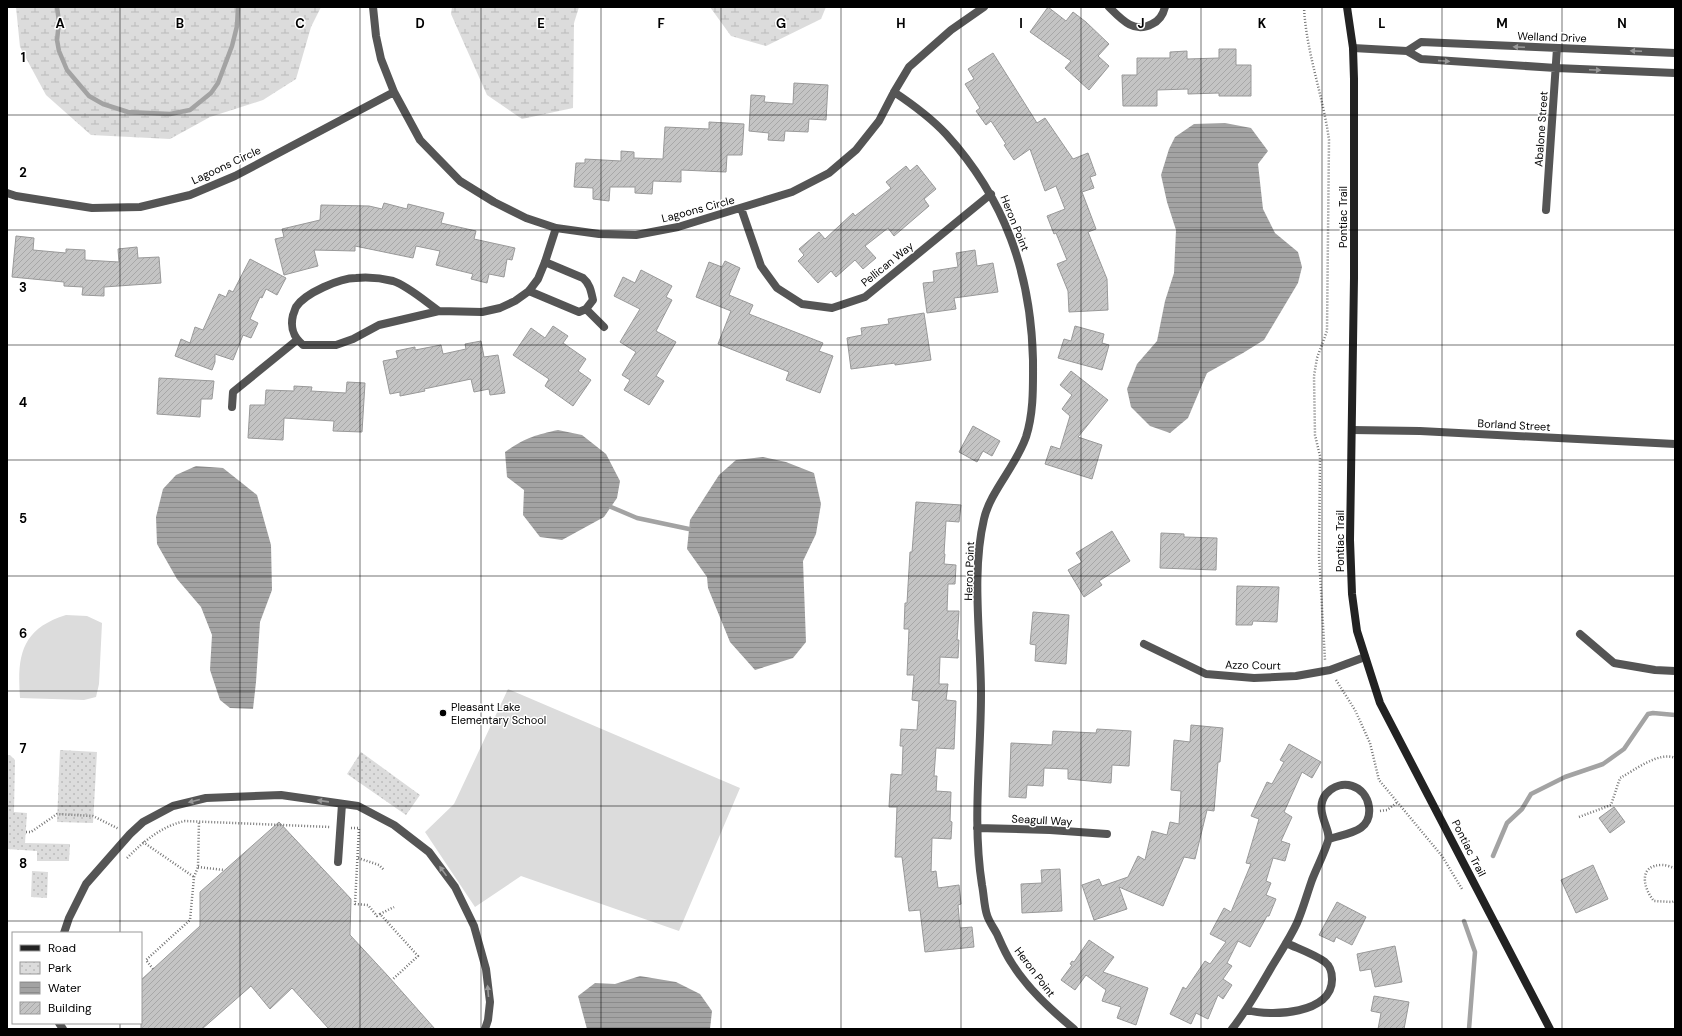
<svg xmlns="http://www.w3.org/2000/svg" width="1682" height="1036" font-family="'DM Sans',sans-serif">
	<defs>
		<pattern id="wetland-marsh" width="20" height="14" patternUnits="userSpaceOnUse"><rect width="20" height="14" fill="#dcdcdc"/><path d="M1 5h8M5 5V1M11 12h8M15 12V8" fill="none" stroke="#bbb"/></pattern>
		<pattern id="park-dots" width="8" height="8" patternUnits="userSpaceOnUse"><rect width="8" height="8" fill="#dcdcdc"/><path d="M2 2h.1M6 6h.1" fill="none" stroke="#bbb" stroke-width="1.8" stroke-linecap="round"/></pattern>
		<pattern id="water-rules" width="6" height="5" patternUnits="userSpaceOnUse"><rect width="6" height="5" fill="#a3a3a3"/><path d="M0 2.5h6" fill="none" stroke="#8b8b8b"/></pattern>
		<pattern id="building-hatch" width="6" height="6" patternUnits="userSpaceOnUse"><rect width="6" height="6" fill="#c4c4c4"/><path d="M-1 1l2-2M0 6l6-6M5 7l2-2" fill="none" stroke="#a7a7a7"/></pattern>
	</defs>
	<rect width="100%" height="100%" fill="#fff"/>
	<path fill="#dcdcdc" d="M66,615L87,616L102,623L99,684L96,697L84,700L20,698C17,656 21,629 66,615Z
		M508,689L740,788L679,931L521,876L475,907L425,832L454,804Z"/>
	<path fill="url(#wetland-marsh)" d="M16,7H321L311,27L296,79L263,100L210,117L170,139L91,135L46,95L20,47Z
		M452,7H579L574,23L573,108L522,119L487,95L451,14Z
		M710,7H826L821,19L766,46L731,36Z"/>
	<path fill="url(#park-dots)" d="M60,750L97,752L93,823L57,822Z
		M361,752L420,795L406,815L347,774Z
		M7,755H10L15,760L14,812L27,813L25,843L70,844L69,861H37V851L7,849Z
		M32,871L48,872L47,898L31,897Z"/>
	<path fill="url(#water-rules)" d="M1225,123L1251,128L1268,151L1258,164L1263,209L1275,233L1298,252L1302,267L1298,283L1264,340L1243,353L1207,373L1188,418L1170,433L1150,426L1131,407L1127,389L1137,364L1157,341L1165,301L1174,273L1176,230L1167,202L1161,175L1169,149L1175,137L1194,124Z
		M558,430L582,435L606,454L620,481L617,498L604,517L562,540L540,537L523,515L524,490L507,477L505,452C525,438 535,435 558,430Z
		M763,457L786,462L814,473L821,504L816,534L803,561L806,642L793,658L755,670L730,642L708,588L707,577L687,549L690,520L719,475L736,460Z
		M196,466L223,468L257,495L271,545L272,590L260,622L256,682L253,709L230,708L220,700L210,670L212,635L201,607L177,579L157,544L156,517L163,489L176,475Z
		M640,976L676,982L700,994L712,1011L710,1029H587L578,996L595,983L615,984Z"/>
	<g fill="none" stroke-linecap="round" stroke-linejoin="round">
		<path stroke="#a3a3a3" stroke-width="4.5" d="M57,7L59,22L57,40L59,51L67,70L89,96L103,104L128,112L170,114L190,110L211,93L218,83L232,46L237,26L238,7
			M611,507L637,518L689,529
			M1493,856L1507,823L1522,809L1531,794L1565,777L1603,764L1624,749L1648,714L1653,713L1675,715
			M1464,921L1475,952L1469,1029"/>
	</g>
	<path fill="url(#building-hatch)" stroke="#999" d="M1048,7L1066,21L1073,12L1086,22L1109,44L1098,56L1109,66L1089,90L1065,68L1071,61L1030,32Z
		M1219,49H1236V65H1251V96H1219V93L1188,94V89L1157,90V106H1123L1122,75H1137V58H1170V52L1187,51V59L1219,58Z
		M993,53L1037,123L1045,118L1073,159L1088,153L1096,175L1090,177L1094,188L1082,192L1096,229L1088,232L1107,279L1108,310L1069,312L1068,291L1057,264L1067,260L1056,233L1054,234L1047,216L1065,209L1056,186L1045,191L1030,149L1014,160L1004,145L1006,144L991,121L986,125L976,111L980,108L965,84L974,79L968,69Z
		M794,83L828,85L826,120L809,119L808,132L785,131L784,141L768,140L769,133L749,131L751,95L765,96L764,102L793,104Z
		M709,122L744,124L742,155H727L726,172L681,170V182L653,181L652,194L635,193V187H610L609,201L593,199V188L574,187L576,163H585V159L621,161V151L634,152V158L663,159L665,127L709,129Z
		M917,165L936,189L924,199L929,206L894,236L888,228L865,246L876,258L863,269L855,260L836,277L831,271L818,283L798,261L804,255L799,249L819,232L825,239L853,213L855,216L891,188L886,182L906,166L910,171Z
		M384,203L407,209L408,204L444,213L441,223L476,231L474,239L515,248L512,260L507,259L504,277L489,274L487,283L471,279L473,274L436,265L440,251L416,246L413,258L355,246V251L314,250L318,266L284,275L275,239L284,237L282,229L320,220L321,205L369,206L382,209Z
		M16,236L34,238L33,250L66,253V249L85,250V260L119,262L118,249L137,247L138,258L159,257L161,283L104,287V296L82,295L83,287L64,286V282L12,277Z
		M975,250L977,266L993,263L998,292L954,298L956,309L927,313L923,283L934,282L933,271L958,267L956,253Z
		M250,259L286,278L277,295L266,289L262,298L260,297L250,319L258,323L251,338L243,335L233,360L215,354V362L212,370L175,356L181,339L190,343L195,327L203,330L219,294L226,297L229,290L233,292Z
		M725,261L740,268L729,295L753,305L749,314L823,343L819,351L833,356L820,393L786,380L789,372L718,344L731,311L696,297L709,262L722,267Z
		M641,270L672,286L666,297L672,300L656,331L676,342L656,376L664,381L649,405L624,390L630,380L622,375L636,352L620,342L640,309L614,296L623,277L635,283Z
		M924,313L931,360L895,365V363L851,369L847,338L862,335L861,328L889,324L888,319Z
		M553,326L568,336L563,343L586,359L578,371L591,380L573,406L545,386L549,379L513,355L531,328L545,338Z
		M1075,326L1104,334L1102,343L1109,345L1102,370L1058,358L1064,339L1071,341Z
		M481,341L484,357L498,355L505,393L490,395L489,389L474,392L471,379L424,389L425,391L400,396V392L390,394L383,361L398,358L396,351L415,347V350L441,345L443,354L466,349L465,344Z
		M1071,371L1108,400L1078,437L1102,445L1092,479L1045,464L1051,446L1060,449L1070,416L1062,409L1072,395L1060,385Z
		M159,378L214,381L212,399H201L200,417L157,414Z
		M347,382L365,383L362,432L333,431L334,421L284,418L283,440L248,438L250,405H265L266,390L294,391V386L312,387L311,391L346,393Z
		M973,426L1000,441L992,456L983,451L977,462L959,452Z
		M916,502L961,505L959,522L946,521L944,554H945L944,564L956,565L955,584H948L947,611H959L957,640H959L958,658L940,657L939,684H948L946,700L956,701L954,749L936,748L934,776H937L936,791L951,792L950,821L952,822L951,839L932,838L931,872L936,871L938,888L959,885L961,904L958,905L960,928L972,927L974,947L925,952L920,910L909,911L902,857H895L897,807H889L891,774L902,775L903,746H900L901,729L917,730L919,701L912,700L914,675H907L909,629H904L905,603H907L910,552H912Z
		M1112,531L1130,561L1099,581L1102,585L1084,597L1068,570L1082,562L1076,553Z
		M1161,533L1184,534V537L1217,538L1216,570L1160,568Z
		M1237,586L1279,587L1277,622L1253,621L1252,625H1236Z
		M1033,612L1069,615L1066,664L1035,661L1036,645L1030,644Z
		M1191,725L1223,728L1220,762H1218L1214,811L1207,810L1195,859L1184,857L1163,906L1119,887L1127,909L1094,920L1082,885L1099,879L1102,886L1128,877L1138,856L1145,860L1152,831L1167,835L1170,822L1179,824L1181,791L1171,790L1174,740L1190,742Z
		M1097,729L1131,731L1129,766L1112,765L1111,783L1068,779V769L1044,768L1043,786L1027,785L1026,798L1009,797L1011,743L1052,745L1053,731L1096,733Z
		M1289,744L1321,762L1312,778L1302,772L1284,812L1292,817L1281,841L1290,844L1285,861L1273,858L1266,881L1271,883L1266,895L1276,899L1269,916H1267L1250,947L1238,941L1227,963L1232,966L1223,979L1232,985L1223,999L1218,995L1208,1019L1196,1013L1191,1024L1170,1014L1183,987L1186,989L1205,961L1210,964L1226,942L1210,934L1224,908L1231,912L1251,864L1246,863L1259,819L1251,816L1267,782L1272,784L1284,762L1280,760Z
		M1614,807L1625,822L1610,833L1599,818Z
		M279,822L351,899L350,935L388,976L435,1029H329L292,988L270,1009L251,986L202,1029H141V980L200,926V892Z
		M1593,865L1608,899L1576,913L1561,880Z
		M1060,869L1062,911L1022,913L1021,884L1042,883L1041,870Z
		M1337,902L1366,917L1352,945L1336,937L1334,942L1319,935Z
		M1089,940L1114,957L1103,972L1148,988L1136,1025L1117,1018L1121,1007L1102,1001L1106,990L1086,975L1075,990L1061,980L1072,965L1070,964L1072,961L1074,962Z
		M1395,946L1402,982L1375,987L1371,969L1360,971L1357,954Z
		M1374,996L1409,1002L1404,1029H1378L1381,1013L1371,1011Z"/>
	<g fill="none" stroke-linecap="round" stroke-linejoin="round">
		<path stroke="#777" stroke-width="2.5" stroke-dasharray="1 2" stroke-linecap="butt" d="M1304,7C1306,52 1323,95 1329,140L1327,331L1317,358L1314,376L1315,435L1320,456L1319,556L1325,660
			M1336,680L1355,710L1370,743L1379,780L1442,856L1462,889
			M1380,811L1387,810L1398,802
			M1579,817L1611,805L1620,778C1635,770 1659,751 1675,758
			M351,828H359L355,904L368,905L377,916L380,914L418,956L392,980
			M26,832H31L57,814L93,816L119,829
			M143,842L194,877
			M127,858C144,841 162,826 185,821L330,827
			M358,858L379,865L384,870
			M198,867L224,870
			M1675,868C1671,867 1666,865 1662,865C1638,865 1643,888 1654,901L1672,902L1675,901
			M380,914L394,907
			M153,969L146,960L190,920L194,877L198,867L199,821"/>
		<path stroke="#555" stroke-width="8" d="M529,291L579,312L586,309L593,300C591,291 590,284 583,278L545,262
			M586,309L604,327
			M232,407L233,392L297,340
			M338,862L342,804
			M64,933L69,918L86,884L130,834L143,822L173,806L206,798L281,795L358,806L394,825L429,852L455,887L474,926L486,969L490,1002L488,1020L485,1029
			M59,1023L63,1029"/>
		<path stroke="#555" stroke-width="8" d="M373,7L376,36L381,59L394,92L420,140L460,181L494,202L526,218L556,228L599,234L636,235L678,227L792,192L829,173L856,150L879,121L894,92L909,67L951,30L984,7
			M1109,7C1121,19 1134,34 1152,24C1159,21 1163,15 1165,7
			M1353,48L1407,51L1421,59L1556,68L1675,73
			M1407,51L1421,42L1675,53
			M894,92C912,104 931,118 946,134C1005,199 1031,273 1033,360C1033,385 1034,412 1026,437C1016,466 990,492 984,519C971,574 981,638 981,694C981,758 972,822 982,885C984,895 984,906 987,915C989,922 994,928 997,934C1001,943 1005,953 1011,962C1027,988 1050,1009 1074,1029
			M7,193L16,196L92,208L140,207L190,195L235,176L394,92
			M741,208L761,266L777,288L802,304L832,308L865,297L991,194
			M1546,210L1557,48
			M439,311C426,302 408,286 393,281C381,278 368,277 356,278C340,278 305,293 296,307C295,309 294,313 293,315C290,328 293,337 303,345H336L353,339L379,325L439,311L482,312L500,308L515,301L529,291L538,279L545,262L556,228
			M1352,430L1420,431L1675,444
			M1580,634L1614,663L1655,670L1675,671
			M1144,644L1206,674L1254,678L1296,676L1330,670L1365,657
			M977,828L1050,830L1107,834
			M1247,1010C1271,1017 1333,1014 1332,979C1332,973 1330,966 1325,962C1314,954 1299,949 1286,943
			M1232,1029C1247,1010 1259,989 1271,968C1280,953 1290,938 1297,923C1303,909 1307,894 1312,880C1317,867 1324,854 1328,841C1332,829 1313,811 1326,794C1341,777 1366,785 1369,807C1372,832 1347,833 1329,839"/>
		<path stroke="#222" stroke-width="8" d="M1347,7L1353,48L1354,79V278L1350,540L1352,594L1357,631L1380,703L1550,1029"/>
	</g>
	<defs><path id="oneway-solid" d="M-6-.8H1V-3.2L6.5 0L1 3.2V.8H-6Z"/></defs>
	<g fill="#999">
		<use href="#oneway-solid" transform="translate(1519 47) rotate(-177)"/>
		<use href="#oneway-solid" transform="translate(1636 51) rotate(-178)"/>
		<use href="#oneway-solid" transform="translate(1444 61) rotate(4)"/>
		<use href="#oneway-solid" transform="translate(1595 70) rotate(3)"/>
		<use href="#oneway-solid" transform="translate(194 801) rotate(166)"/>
		<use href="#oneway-solid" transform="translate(323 801) rotate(-172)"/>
		<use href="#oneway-solid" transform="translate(443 871) rotate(-126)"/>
		<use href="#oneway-solid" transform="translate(488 991) rotate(-95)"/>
	</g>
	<path fill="none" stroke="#000" stroke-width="1" stroke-opacity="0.55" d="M120,7V933M240,7V1029M360,7V1029M481,7V1029M601,7V1029M721,7V1029M841,7V1029M961,7V1029M1081,7V1029M1201,7V1029M1322,7V1029M1442,7V1029M1562,7V1029M7,115H1675M7,230H1675M7,345H1675M7,460H1675M7,576H1675M7,691H1675M7,806H1675M7,921H1675M120,1023V1029"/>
	<circle fill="#000" stroke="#fff" stroke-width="1.5" cx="443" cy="713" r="4"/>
	<g text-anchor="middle" stroke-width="3" stroke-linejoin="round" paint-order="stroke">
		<g font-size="11" fill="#000" stroke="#fff">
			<text transform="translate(1552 37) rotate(2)" y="4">Welland Drive</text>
			<text transform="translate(1541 129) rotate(-86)" y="4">Abalone Street</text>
			<text transform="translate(226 165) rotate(-25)" y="4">Lagoons Circle</text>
			<text transform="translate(698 209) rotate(-15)" y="4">Lagoons Circle</text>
			<text transform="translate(1343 217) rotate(-90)" y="4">Pontiac Trail</text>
			<text transform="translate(1015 223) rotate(68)" y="4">Heron Point</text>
			<text transform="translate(887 264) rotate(-39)" y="4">Pellican Way</text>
			<text transform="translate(1514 425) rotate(3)" y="4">Borland Street</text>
			<text transform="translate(1340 541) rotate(-90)" y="4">Pontiac Trail</text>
			<text transform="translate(969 571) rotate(-88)" y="4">Heron Point</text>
			<text transform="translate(1253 665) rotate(1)" y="4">Azzo Court</text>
			<text transform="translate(1042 820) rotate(3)" y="4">Seagull Way</text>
			<text transform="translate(1469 848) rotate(63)" y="4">Pontiac Trail</text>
			<text transform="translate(1035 972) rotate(53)" y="4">Heron Point</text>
		</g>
		<g font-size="11" fill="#000" stroke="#fff" text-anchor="start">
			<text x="451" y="711">Pleasant Lake<tspan x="451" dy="13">Elementary School</tspan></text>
		</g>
	</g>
	<g font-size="13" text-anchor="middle" font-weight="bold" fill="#000" stroke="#fff" stroke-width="3" stroke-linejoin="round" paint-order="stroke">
		<text x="60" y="28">A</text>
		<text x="180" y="28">B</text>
		<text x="300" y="28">C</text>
		<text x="420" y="28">D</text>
		<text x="541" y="28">E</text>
		<text x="661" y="28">F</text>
		<text x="781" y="28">G</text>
		<text x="901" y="28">H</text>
		<text x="1021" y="28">I</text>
		<text x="1141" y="28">J</text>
		<text x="1262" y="28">K</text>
		<text x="1382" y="28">L</text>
		<text x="1502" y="28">M</text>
		<text x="1622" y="28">N</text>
		<text x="23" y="62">1</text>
		<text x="23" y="177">2</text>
		<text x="23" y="292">3</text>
		<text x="23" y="407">4</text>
		<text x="23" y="523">5</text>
		<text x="23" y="638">6</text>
		<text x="23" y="753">7</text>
		<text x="23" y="868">8</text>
	</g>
	<rect width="1682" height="1036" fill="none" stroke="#000000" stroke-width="16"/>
	<rect x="12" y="932" width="130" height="92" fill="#ffffff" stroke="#999999"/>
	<rect x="20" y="945" width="20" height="6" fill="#222222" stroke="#999999"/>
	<text x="48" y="952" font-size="12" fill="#000000">Road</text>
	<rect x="20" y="962" width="20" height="12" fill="url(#park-dots)" stroke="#999999"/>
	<text x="48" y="972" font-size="12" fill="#000000">Park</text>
	<rect x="20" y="982" width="20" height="12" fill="url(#water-rules)" stroke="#999999"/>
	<text x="48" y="992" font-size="12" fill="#000000">Water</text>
	<rect x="20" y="1002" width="20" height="12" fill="url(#building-hatch)" stroke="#999999"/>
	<text x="48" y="1012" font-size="12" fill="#000000">Building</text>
</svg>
